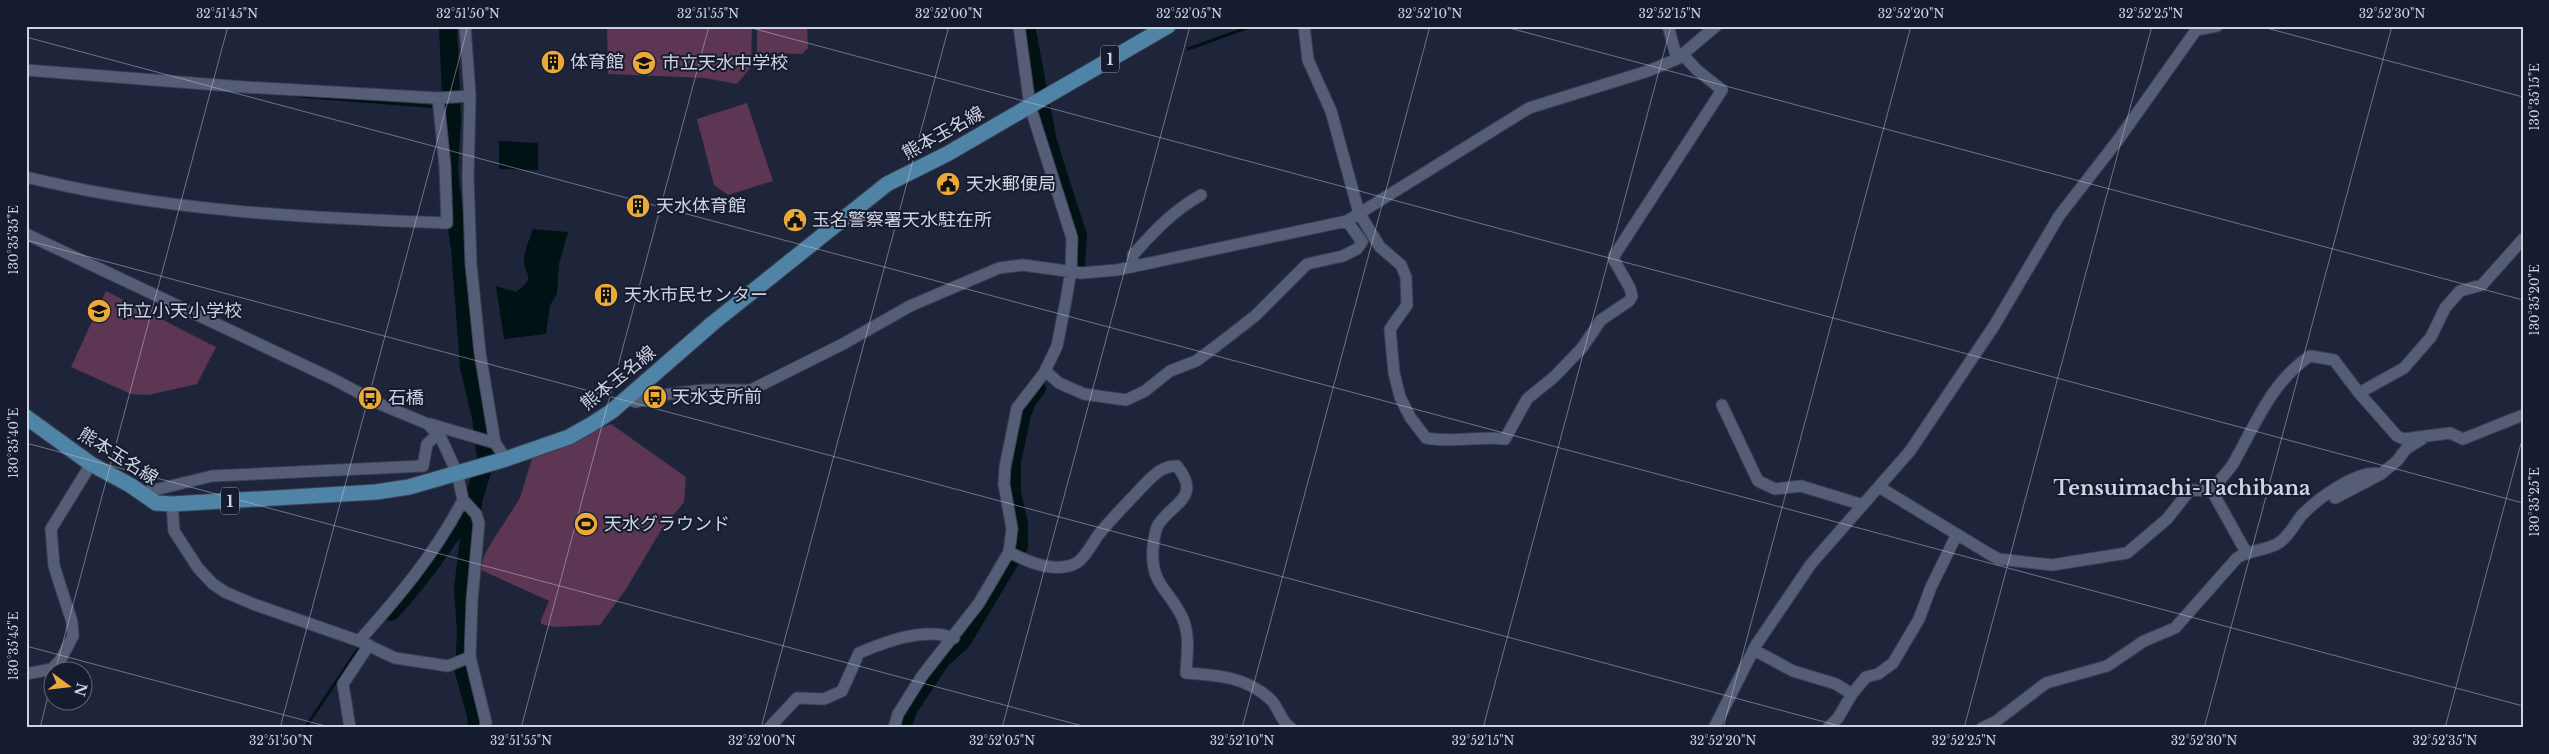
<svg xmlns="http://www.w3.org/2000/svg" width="2549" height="754" font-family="'Libre Baskerville','Noto Sans JP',serif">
	<rect width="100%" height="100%" fill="#1e253a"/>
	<path fill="#5c3653" d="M607,26H752L751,67L737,84L705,78L608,74Z
		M757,26H807L808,48L802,54L757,53Z
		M747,103L773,181L728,195L714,185L697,119Z
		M106,291L216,347L197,384L148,395L131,394L71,367Z
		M611,424L686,477L684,502L660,532L626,589L600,625L554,627L541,624V620L549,601L481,570L484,556L493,540L520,498L533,455Z"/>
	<path fill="#001214" d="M499,141L538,143V170L499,169Z
		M533,229L568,232L559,264L557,294L550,305L546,334L504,339L496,286L516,292C537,276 525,278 524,261C524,251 530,238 533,229Z"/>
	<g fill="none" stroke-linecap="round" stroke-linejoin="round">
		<path stroke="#001214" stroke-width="3" d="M1188,49L1252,26
			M298,96L451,108
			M305,728L358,649"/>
		<path stroke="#001214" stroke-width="18" d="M448,26L452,121L449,167L451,190L460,248L469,367L481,417L486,459L474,497L463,588L466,633L464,672L476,715L477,728
			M1026,26L1048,142L1078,236L1076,267
			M391,612C422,578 448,541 472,502
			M902,728L908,710L941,660L962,641L1019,546V524L1012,493V461L1022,415L1027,401L1037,388"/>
		<g stroke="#3c4152" stroke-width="13">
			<path id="minor" d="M465,26L470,96L468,177L471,264L480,353L495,443L506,459
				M1304,26L1308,60L1331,111L1359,213L1380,247L1401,265L1406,277L1407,305L1390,329L1394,373L1400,397L1410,417L1426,438C1452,443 1479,436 1505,439L1527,399L1554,377L1582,348L1601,320L1629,301L1632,296L1630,288L1614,260V256L1722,90L1697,70L1682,54
				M1668,26L1677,59
				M2196,30L2217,26
				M26,70L244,87L438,98L470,96
				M26,177C163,211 307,218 447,223L445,166L438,98
				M26,234L333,379L382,405L428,424L441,438L457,473L463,500L476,514L479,523L472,600L470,657L448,666L395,658L359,641L253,604L225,592L213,584L198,568L174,531L172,504
				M1133,266V255C1153,232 1174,210 1201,195
				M1044,373L1050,375L1059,383L1084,394L1126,400L1145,391L1170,371L1196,361L1215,347L1255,316L1307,264L1343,256L1357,249L1362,242L1347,221
				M2359,393L2404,368L2431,337L2445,308L2460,291L2482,285L2523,239
				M625,398L636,402L669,394L704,390H751L843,344L910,306L999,268L1023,265L1081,273L1117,270L1347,221L1529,108L1648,71L1677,59L1716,26
				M1722,405L1758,481L1775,489L1801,486L1863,505
				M430,424L495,443
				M1879,487L1991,555L1999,559L2052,565L2127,553L2167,519L2190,490L2212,491
				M2212,491C2218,481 2227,473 2233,464C2255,425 2272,381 2310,356L2334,360L2359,393L2397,436L2404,439L2450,433L2463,439L2523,415
				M2212,491L2246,552
				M142,493L212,476L423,466L427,444L438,434
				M2335,498L2381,474L2397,461L2406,449L2422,439
				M1009,552C1028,562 1057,575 1078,562C1086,556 1093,542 1099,534C1113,517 1128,502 1143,486C1154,475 1161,466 1177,466C1202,498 1173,502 1158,525C1155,530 1154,540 1153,547C1150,586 1169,588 1183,619C1190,636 1187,655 1186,673C1218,675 1246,677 1270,699C1279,707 1280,721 1291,728
				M359,641C400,595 434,555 463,500
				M1754,650L1793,671L1836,684L1852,694L1866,677L1878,674L1893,663L1919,619L1931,587L1957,534
				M470,657L486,722L485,728
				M26,674L52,669L61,659L73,636L72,622L54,566L51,529L91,464
				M350,728L343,684L369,645
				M769,728L797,698L824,699L842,691L859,653C887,641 924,627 954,638
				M894,728L898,714L922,676L979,603L1009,552L1012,529L1004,484L1005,467L1017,408L1044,373L1057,346L1066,300L1071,271L1072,238L1030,106L1019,26
				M1714,728L1756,645L1811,564L1910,451L1994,326L2059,216L2118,140L2199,26
				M1828,728L1838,718L1852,694
				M1982,728L1995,722L2046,683L2107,666L2144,641L2175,628L2237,558C2250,549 2268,551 2280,542C2289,536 2295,523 2302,515C2317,499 2359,468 2381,474"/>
		</g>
		<g stroke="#3c4152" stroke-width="17">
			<path id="major" d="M26,417L91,464L130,485L156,503L172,504L376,492L409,487L506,459L569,437L592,424L612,411L713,323L887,184L947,154L1168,26"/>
		</g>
		<use href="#minor" stroke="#555e76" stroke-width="11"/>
		<use href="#major" stroke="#4f84a7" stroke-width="15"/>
	</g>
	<path fill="none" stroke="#cfd4e2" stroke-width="1" stroke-opacity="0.45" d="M744,26L2523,503M1502,26L2523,300M2259,26L2523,97M26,37L2523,706M26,240L1847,728M26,443L1090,728M26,646L333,728M55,672L228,26M40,728L52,680M280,728L468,26M521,728L709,26M761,728L949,26M1002,728L1190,26M1242,728L1430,26M1483,728L1671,26M1723,728L1911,26M1964,728L2152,26M2204,728L2392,26M2445,728L2523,436"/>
	<defs>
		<g id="building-disc" transform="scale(1.25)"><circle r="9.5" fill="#eba93a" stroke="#151c2f"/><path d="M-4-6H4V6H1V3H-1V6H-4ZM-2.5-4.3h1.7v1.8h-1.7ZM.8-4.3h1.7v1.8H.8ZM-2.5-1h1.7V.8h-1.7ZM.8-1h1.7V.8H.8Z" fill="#111"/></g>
		<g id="school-disc" transform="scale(1.25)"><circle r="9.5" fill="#eba93a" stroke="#151c2f"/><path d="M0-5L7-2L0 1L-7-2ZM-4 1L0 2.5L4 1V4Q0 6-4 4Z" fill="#111"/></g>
		<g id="civic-disc" transform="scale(1.25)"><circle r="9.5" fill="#eba93a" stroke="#151c2f"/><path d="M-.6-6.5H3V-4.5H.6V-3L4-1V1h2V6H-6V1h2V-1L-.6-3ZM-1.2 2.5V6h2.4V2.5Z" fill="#111"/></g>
		<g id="bus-disc" transform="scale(1.25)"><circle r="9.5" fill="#eba93a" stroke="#151c2f"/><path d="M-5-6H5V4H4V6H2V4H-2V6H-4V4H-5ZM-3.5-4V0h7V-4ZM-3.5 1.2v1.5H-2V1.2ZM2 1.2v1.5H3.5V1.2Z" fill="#111"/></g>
		<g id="stadium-disc" transform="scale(1.25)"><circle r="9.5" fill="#eba93a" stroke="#151c2f"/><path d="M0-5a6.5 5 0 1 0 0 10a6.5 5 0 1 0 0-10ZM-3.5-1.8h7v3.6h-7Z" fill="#111"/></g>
	</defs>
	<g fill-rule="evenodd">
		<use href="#building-disc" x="553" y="62"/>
		<use href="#school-disc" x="644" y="63"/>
		<use href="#civic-disc" x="948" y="184"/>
		<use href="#building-disc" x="638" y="206"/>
		<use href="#civic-disc" x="795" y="220"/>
		<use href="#building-disc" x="606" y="295"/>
		<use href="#school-disc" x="99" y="311"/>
		<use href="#bus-disc" x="655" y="397"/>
		<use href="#bus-disc" x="370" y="398"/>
		<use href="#stadium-disc" x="586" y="524"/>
	</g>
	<g text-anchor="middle" stroke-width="4" stroke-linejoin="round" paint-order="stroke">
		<g fill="#151c2f" stroke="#979dac" stroke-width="1">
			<rect x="1101" y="45.5" width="18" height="27" rx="4"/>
			<rect x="221" y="487.5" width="18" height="27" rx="4"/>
		</g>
		<g font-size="16" font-weight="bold" fill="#cfd4e2">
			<text x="1110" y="65">1</text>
			<text x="230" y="507">1</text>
		</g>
		<g font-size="18" fill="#cfd4e2" stroke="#151c2f" text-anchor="start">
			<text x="570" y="68">体育館</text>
			<text x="662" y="69">市立天水中学校</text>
			<text x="966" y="190">天水郵便局</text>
			<text x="656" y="212">天水体育館</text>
			<text x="812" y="226">玉名警察署天水駐在所</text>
			<text x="624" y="301">天水市民センター</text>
			<text x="116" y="317">市立小天小学校</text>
			<text x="672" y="403">天水支所前</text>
			<text x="388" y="404">石橋</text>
			<text x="604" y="530">天水グラウンド</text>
		</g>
		<g font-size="18" fill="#cfd4e2" stroke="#151c2f">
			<text transform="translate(943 133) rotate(-29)" y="6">熊本玉名線</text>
			<text transform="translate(618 378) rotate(-39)" y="6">熊本玉名線</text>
			<text transform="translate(118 456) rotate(32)" y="6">熊本玉名線</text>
		</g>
		<g font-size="20" font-weight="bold" fill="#cfd4e2" stroke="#151c2f">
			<text x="2182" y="495">Tensuimachi-Tachibana</text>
		</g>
	</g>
	<rect width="2549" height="754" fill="none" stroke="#151c2f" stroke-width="55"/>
	<g transform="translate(68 686) rotate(105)"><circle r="24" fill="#151c2f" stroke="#5f6677"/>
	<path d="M0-4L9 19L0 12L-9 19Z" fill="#eba93a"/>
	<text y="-8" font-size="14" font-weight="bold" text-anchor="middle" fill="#cfd4e2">N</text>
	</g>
	<rect x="28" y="28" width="2494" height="698" fill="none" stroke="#cfd4e2" stroke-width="2"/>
	<g font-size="12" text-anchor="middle" fill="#cfd4e2">
		<text x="227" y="18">32°51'45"N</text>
		<text x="468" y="18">32°51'50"N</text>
		<text x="708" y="18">32°51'55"N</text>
		<text x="949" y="18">32°52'00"N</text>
		<text x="1189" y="18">32°52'05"N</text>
		<text x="1430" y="18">32°52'10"N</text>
		<text x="1670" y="18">32°52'15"N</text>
		<text x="1911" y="18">32°52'20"N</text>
		<text x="2151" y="18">32°52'25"N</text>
		<text x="2392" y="18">32°52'30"N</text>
		<text transform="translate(2535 97) rotate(-90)" y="4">130°35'15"E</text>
		<text transform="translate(14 240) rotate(-90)" y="4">130°35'35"E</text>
		<text transform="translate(2535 300) rotate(-90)" y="4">130°35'20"E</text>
		<text transform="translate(14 443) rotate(-90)" y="4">130°35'40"E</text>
		<text transform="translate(2535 502) rotate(-90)" y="4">130°35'25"E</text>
		<text transform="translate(14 646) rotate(-90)" y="4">130°35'45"E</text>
		<text x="281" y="745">32°51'50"N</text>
		<text x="521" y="745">32°51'55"N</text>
		<text x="762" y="745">32°52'00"N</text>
		<text x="1002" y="745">32°52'05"N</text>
		<text x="1242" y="745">32°52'10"N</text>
		<text x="1483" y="745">32°52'15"N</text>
		<text x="1723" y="745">32°52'20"N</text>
		<text x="1964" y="745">32°52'25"N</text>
		<text x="2204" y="745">32°52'30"N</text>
		<text x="2445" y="745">32°52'35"N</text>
	</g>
</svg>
